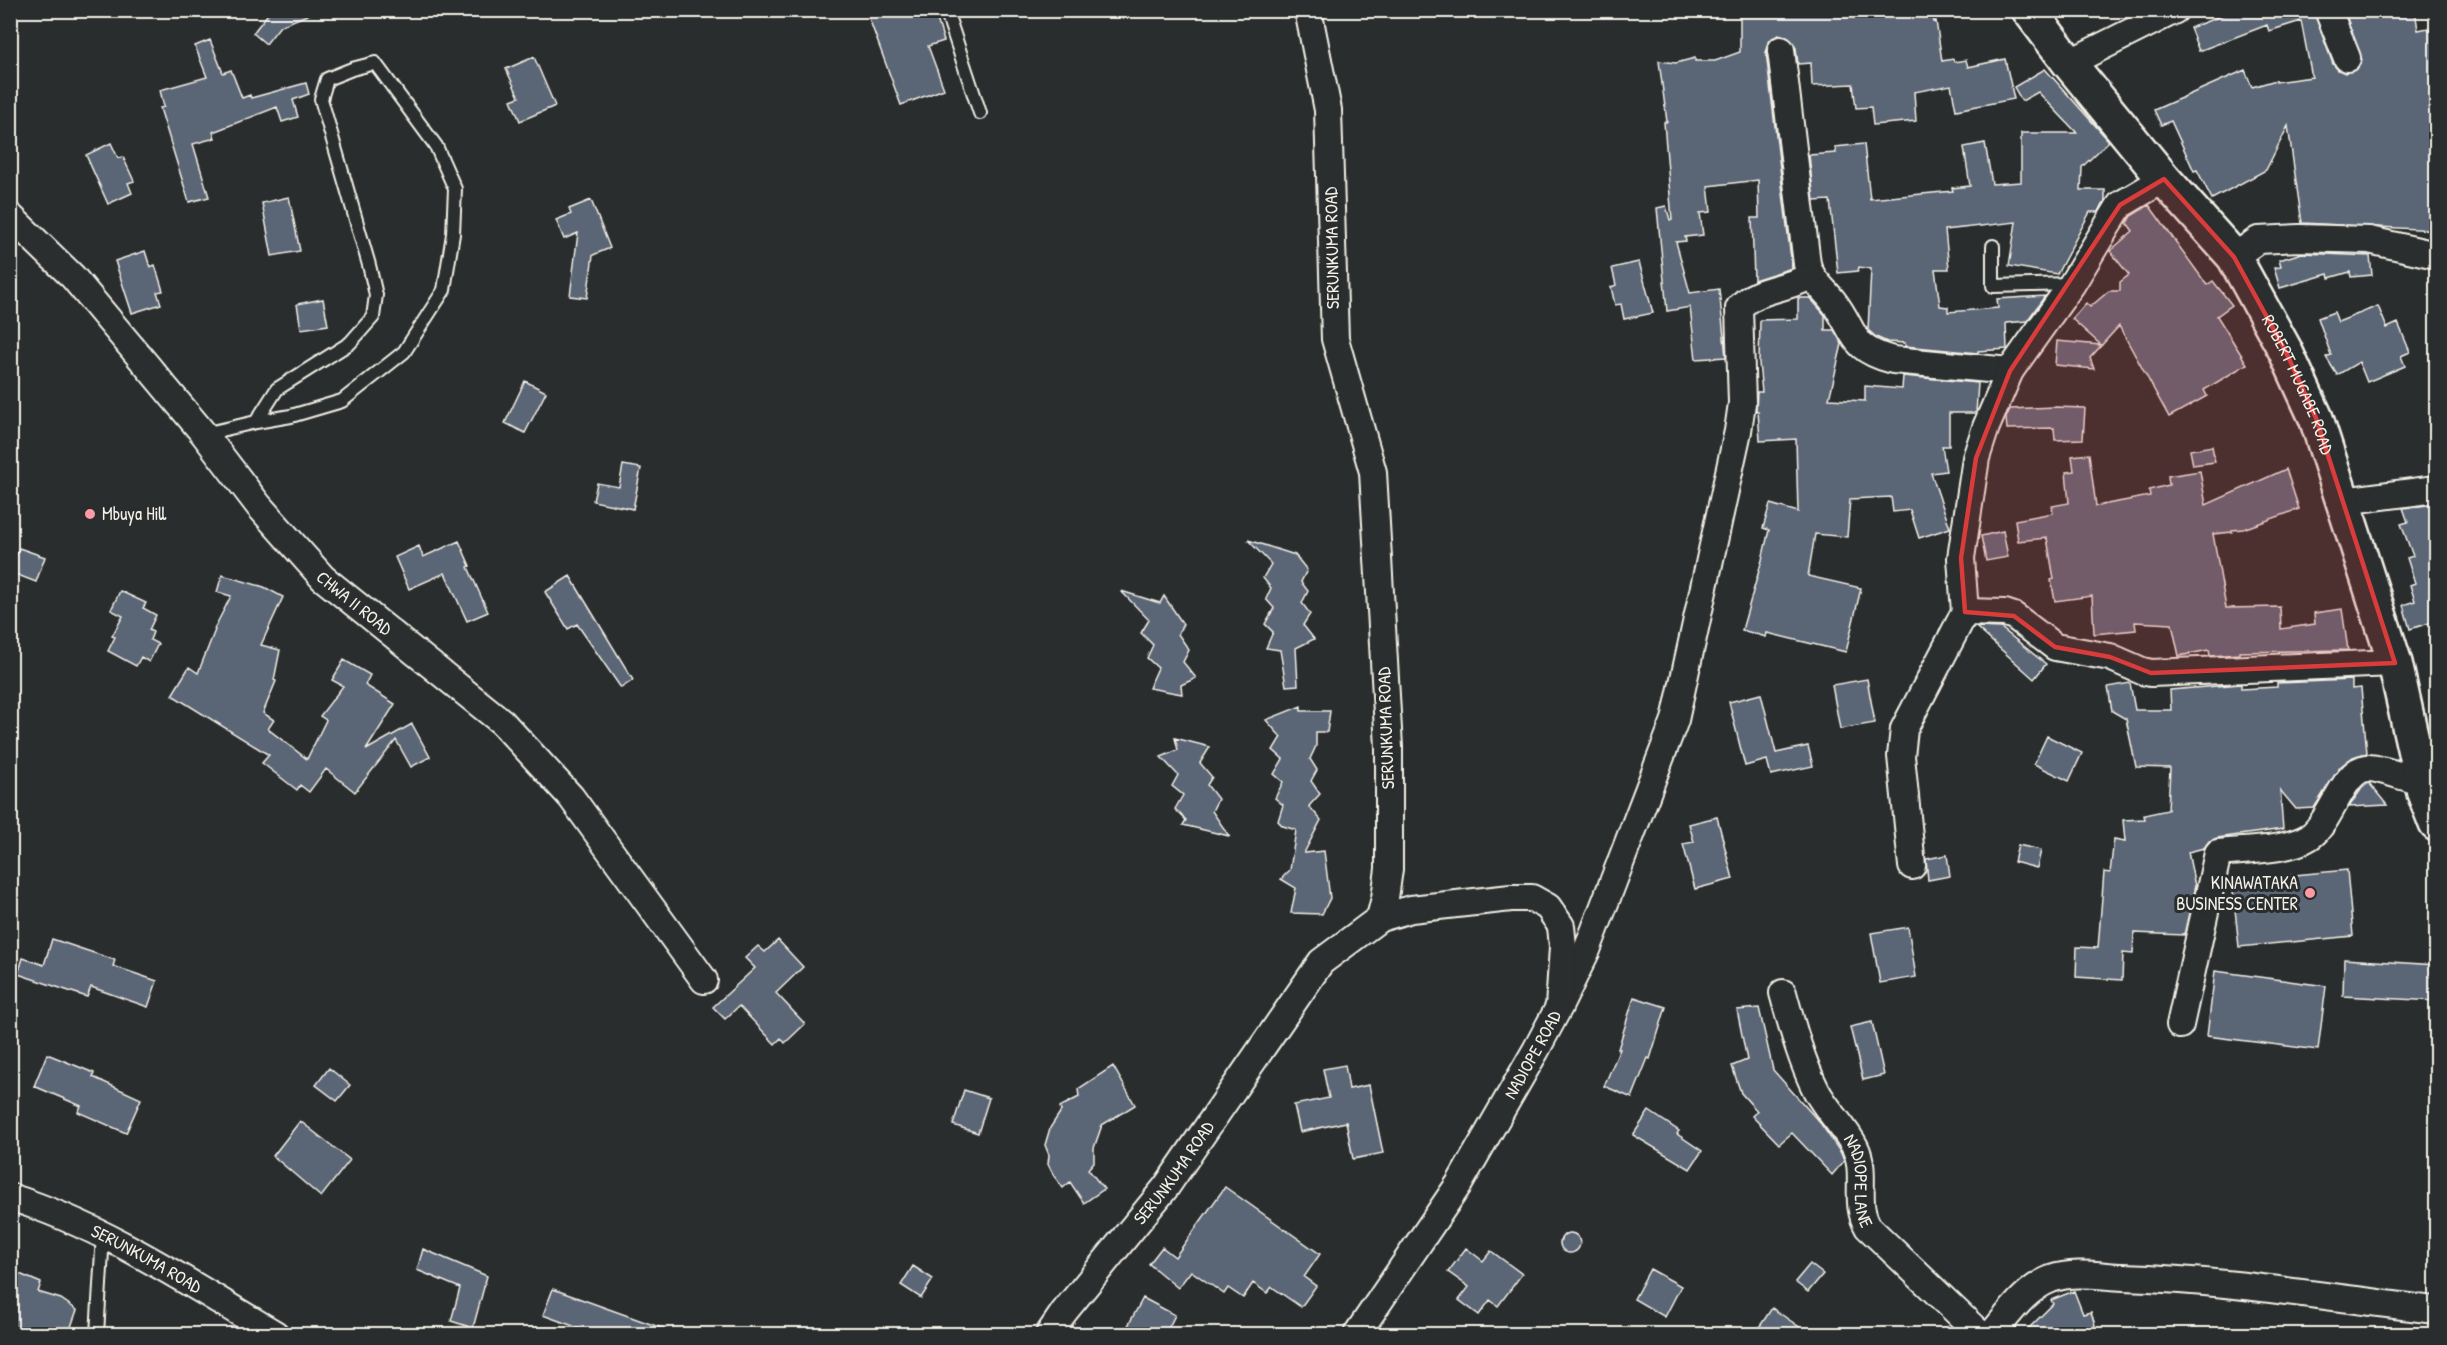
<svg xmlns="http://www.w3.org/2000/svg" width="2447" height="1345" font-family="'Patrick Hand',sans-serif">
	<rect width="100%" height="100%" fill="#2a2d2e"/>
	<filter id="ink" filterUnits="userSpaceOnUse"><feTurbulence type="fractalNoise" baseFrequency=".0167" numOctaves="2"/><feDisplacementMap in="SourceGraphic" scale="12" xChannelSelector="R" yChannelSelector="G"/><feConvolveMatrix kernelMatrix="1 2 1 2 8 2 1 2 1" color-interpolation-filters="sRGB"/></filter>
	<g filter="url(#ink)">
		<path fill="#5a6576" stroke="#f4f1e8" stroke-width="1.5" d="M271,10H317V11L280,26L266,44L253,33Z
			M866,10H934L944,41L928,46L944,89L901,105Z
			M1740,10H1865V13L1882,10H1932L1934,22L1936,21L1942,61L1953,59L1954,62L1966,60L1968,67L2005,59L2014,99L1956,110L1951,85L1914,92L1916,121L1873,125L1871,107L1856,108L1853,84L1812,86L1811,63L1798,64L1796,48L1787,36L1779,35L1772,38L1767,45L1766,52L1792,268L1754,280L1752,218H1759L1758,180L1708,186L1711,212L1700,213L1703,235L1685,237L1686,241L1676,242L1690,293L1719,289L1726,357L1696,359L1690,307L1667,311L1657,208L1666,206L1670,220H1672L1664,122H1667L1659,61L1676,63L1695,58V61H1715L1740,52Z
			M2236,10H2313L2333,64L2338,70L2345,73L2358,68L2362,60L2344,10H2415L2418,30L2428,28L2429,30L2436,29V230L2302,223L2288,126L2266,170L2212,199L2197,170L2194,171L2171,121L2161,125L2154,110L2245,70L2252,87L2276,80V82L2312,77L2301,21L2269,31L2267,25L2199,51L2190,28Z
			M210,40L223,73L231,70L242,98L250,95L251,98L306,83L309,94L293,100L298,117L282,122L277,107L213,132L215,138L193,144L209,197L189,202L160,108L164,107L160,90L207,77L195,46Z
			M534,57L555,106L520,121L511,100L519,97L506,69Z
			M2045,69L2109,141L2082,167L2081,190H2105V201L2098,212H2090L2057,274L2009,266L2016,222L1945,230L1949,269H1935L1940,306L1948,307V312L1998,308L1997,299L2045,296L2027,321L2006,323L2007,349L1978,351V353L1905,346V343L1887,342L1876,337L1868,330L1871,269L1859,267L1858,271L1838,273L1830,200L1814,201L1809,155L1836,153L1835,147L1864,144L1870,199L1953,191L1952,188L1970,186L1964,147L1985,143L1992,184L2021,182V133H2077L2038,92L2022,101L2014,87Z
			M111,143L118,158L123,157L134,181L128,183L132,193L108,204L86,155Z
			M289,197L300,251L272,256L262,203Z
			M591,200L610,248L593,255L587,298L570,296L578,233L564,239L556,220L571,214L569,209Z
			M2149,205L2207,285L2213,281L2232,305L2217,316L2247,364L2204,390L2207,396L2169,417L2119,326L2090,358L2094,369L2055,365L2057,341L2101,345L2072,319L2086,303L2090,307L2109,291H2120V282L2129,275L2110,251L2133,231L2127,223L2131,216Z
			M145,251L150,267L155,265L163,291L157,292L161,304L132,313L115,261Z
			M2302,253L2370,256L2372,275L2351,277L2350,272L2329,278L2328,274L2280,288L2274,268L2281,267L2279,260Z
			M1639,262L1653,313L1624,319L1621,304L1615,305L1611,287L1616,285L1612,268Z
			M1798,298H1810L1825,315V330H1834L1842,344L1829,399L1865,401V386L1902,389L1903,376L1978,383L1976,413H1949V446H1942L1946,471L1931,473L1950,528L1919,538L1910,510L1893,512L1891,497L1850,499L1847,537L1815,534L1808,576L1861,588L1846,652L1767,633L1766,637L1742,630L1762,560L1769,530L1763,528L1770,504L1798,512L1796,439L1760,441L1758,411H1756L1757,392H1762L1759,363L1760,320L1798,319Z
			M323,299L328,325L301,329L297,304Z
			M2378,306L2387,328L2398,323L2410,352L2401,356L2405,366L2367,382L2359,362L2337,375L2326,357L2331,355L2318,318L2334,312L2338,322Z
			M525,381L546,392L525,433L505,423Z
			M2055,407L2085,408L2083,439L2055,440L2054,428L2007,429L2006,418L2010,409Z
			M2212,446L2215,462L2193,465L2190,450Z
			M2089,454L2096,506L2150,496L2149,490L2169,485L2168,476L2200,471L2206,505L2286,469L2299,509L2243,529L2232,530V532L2213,534L2226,608L2280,607L2281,629L2315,624L2314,613L2342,609L2348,650L2239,652V654L2210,656L2209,650L2179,656L2172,624L2135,622L2136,630L2094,634L2092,596L2055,601L2051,580L2054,579L2047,538L2018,541L2015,520L2053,513L2052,506L2069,503L2066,472L2074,471L2072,456Z
			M623,465L641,468L633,509L593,501L597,483L619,487Z
			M2436,504V621L2410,629L2403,605L2415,601L2410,585L2415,583L2407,558L2413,556L2401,524L2408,522L2403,508Z
			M2003,531L2008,557L1986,561L1981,536Z
			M1248,540L1295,555L1307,570L1301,582L1308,591L1302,603L1310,614L1303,625L1314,639L1296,648L1298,685L1286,686L1280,650L1266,648L1273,632L1265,624L1274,608L1266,599L1271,588L1263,578L1271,564Z
			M459,541L470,566L468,567L488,612L467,621L445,573L409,589L395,557L419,546L423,557Z
			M19,548L45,557L36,582L10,572V554L16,556Z
			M222,575L264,587L283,597L261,645L280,650L274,680L276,681L263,713L274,720L268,729L307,759L326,720L320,716L343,686L332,680L344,660L370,675L365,685L395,704L366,750L412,724L430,757L411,767L396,740L355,792L326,769L309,792L300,785L297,790L262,763L269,755L172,695L189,667L198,673L215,630L214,629L231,596L217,592Z
			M570,576L633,680L621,688L577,624L568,629L545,592Z
			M120,591L146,603L143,608L156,615L149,630L153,632L150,640L158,644L149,662L141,657L136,666L108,651L115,637L112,636L123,616L111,610Z
			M1121,591L1160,603L1164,596L1183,624L1178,634L1189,650L1183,662L1196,678L1181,685L1182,694L1149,688L1158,668L1147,658L1153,645L1141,633L1149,620Z
			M1976,627L2001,628L2046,664L2034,679Z
			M1867,679L1875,723L1840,729L1832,685Z
			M2352,680V689L2361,688L2367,753L2353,757L2340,767L2314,808L2296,809L2280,790L2283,829L2217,838L2209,841L2204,848L2188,852L2195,886L2184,935L2134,933L2133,954L2123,953L2122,980L2076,977L2077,947L2098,948L2104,872L2110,873L2114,839L2125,841L2123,820L2145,819L2144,815L2168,810L2170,768L2136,767L2126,719L2112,711L2108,687L2130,683L2135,710H2171L2170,690L2241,684V689L2277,687V683Z
			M1761,694L1776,753L1808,746L1813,766L1771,775L1767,760L1745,766L1729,702Z
			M1301,706V711H1330L1327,732H1316V746L1310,759L1317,770L1311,781L1320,794L1309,806L1321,820L1304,853L1324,851L1330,898L1322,914L1291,913L1296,888L1281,879L1290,870L1296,830L1283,826L1278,821L1283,805L1275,798L1283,782L1274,774L1283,759L1273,750L1281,737L1266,720Z
			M2047,736L2082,753L2069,781L2034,764Z
			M1175,738L1210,747L1200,763L1212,777L1207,785L1218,799L1212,811L1229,836L1183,825L1186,820L1175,809L1183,795L1172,786L1178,775L1161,757L1178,750Z
			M2369,783L2387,805L2349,807L2362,788Z
			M1717,817L1733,879L1695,889L1683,844L1694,842L1689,824Z
			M2018,845L2041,850L2037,868L2014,862Z
			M1947,855L1950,876L1928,880L1926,859Z
			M2347,870L2353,936L2239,947L2232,881Z
			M1908,927L1916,977L1880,983L1871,933Z
			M52,939L115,960L113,966L157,981L148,1007L91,987L87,997L18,974L23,958L44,965Z
			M778,940L803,967L776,993L805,1024L785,1043L781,1038L775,1044L739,1006L725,1019L713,1007L755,968L745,958L758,946L765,952Z
			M2344,959L2436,965V1001L2343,996Z
			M2215,971L2326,986L2318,1050L2207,1036Z
			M1634,997L1666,1007L1650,1059L1648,1058L1632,1098L1604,1086L1620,1049H1618Z
			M1759,1008L1773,1070L1821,1124L1841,1153L1844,1161L1832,1175L1792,1133L1779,1144L1752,1116L1757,1111L1741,1093L1732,1066L1747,1060L1737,1010Z
			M1872,1022L1884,1075L1863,1080L1850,1027Z
			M47,1054L94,1073L93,1077L141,1099L126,1133L78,1112L81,1106L34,1086Z
			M1345,1065L1349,1089L1369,1085L1383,1153L1353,1159L1346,1122L1300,1132L1294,1105L1329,1098L1323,1069Z
			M1113,1066L1135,1105L1102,1125L1094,1148V1162L1088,1169L1104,1189L1084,1203L1070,1182L1063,1188L1054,1176L1048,1164L1049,1155L1045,1145L1050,1128L1061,1111L1060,1107L1079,1097L1078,1089Z
			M329,1068L350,1085L337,1101L316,1085Z
			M964,1090L989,1098L978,1133L953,1125Z
			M1649,1111L1679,1131L1677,1134L1702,1151L1690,1169L1633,1135Z
			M300,1121L350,1160L321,1197L273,1156Z
			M1225,1187L1320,1254L1304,1277L1316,1286L1301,1307L1272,1287L1267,1293L1253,1283L1243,1298L1228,1288L1224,1294L1191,1271L1178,1288L1149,1264L1162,1247L1175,1257Z
			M1560 1243a10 10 0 1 1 20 0a10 10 0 1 1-20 0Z
			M1466,1248L1483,1261L1491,1251L1522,1274L1498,1306L1490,1300L1479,1315L1459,1300L1469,1287L1448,1272Z
			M423,1249L487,1276L473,1328L451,1321L460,1288L417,1270Z
			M1810,1264L1823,1274L1808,1292L1795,1282Z
			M913,1266L933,1279L921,1298L901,1285Z
			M1650,1269L1681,1286L1665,1317L1634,1299Z
			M10,1270L41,1283L38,1292L61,1299L77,1310L68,1335H10Z
			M553,1289L673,1332V1335H598L543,1315Z
			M2074,1291L2083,1314L2091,1312L2098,1335H2022L2053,1304L2051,1300Z
			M1143,1298L1175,1315L1165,1335H1123Z
			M1772,1308L1811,1335H1754Z"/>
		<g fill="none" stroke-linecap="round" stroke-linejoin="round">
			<g stroke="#f4f1e8" stroke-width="16">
				<path id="lane" d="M946,10L980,113
					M1993,246V286L2070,284
					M204,434L256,422L291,416L342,401L404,352L444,290L453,234L455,189L436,146L375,63L352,69L327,79L321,99L369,265L376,295L373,317L350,343L277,389L256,422
					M97,1334L103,1235"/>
			</g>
			<g stroke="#f4f1e8" stroke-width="30">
				<g id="street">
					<path d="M2328,10L2347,58"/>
					<path d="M1781,50L1807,264C1811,280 1823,288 1833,301C1857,332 1848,348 1893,360L2010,371"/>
					<path d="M2069,63L2175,10"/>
					<path id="s1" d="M10,216L73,277L204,434L259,506L323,578L502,722L571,797L704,980"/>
					<path d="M2234,257L2258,240L2299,238L2369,240L2436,255"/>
					<path d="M2343,501L2436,489"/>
					<path d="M1965,612L2005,613L2014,616L2055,647L2110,657L2142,671L2151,673L2395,663"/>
					<path d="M1912,866L1901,756L1904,729L1965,612L1961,558L1976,458L1986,427L2010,371L2072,284L2120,205L2164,179"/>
					<path id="s2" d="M1783,993C1792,1026 1801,1060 1816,1090C1826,1110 1845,1127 1855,1147C1868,1173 1853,1202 1868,1227L1980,1334"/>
					<path d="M1559,1007L1587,950L1675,720L1738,431L1742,403L1739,308C1755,288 1789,289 1810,276"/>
					<path d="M2180,1025L2218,853C2244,850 2287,851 2309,837C2331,824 2342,770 2367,768C2377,767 2410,779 2422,782"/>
					<path id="s3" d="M10,1197C106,1227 190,1284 275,1334"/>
					<path id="s4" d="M1049,1334L1064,1312L1166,1187L1321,962L1380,918L1385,898L1389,869V747L1373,472L1335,339L1328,110L1308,10"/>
					<path id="s5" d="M1357,1334L1459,1184L1536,1050L1559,1007L1563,947L1561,926L1548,907L1532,898H1511L1411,909L1380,918"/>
					<path d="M1992,1334C2009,1314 2025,1289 2051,1279C2074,1271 2100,1276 2123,1277C2228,1280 2332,1298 2436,1310"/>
				</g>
			</g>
			<g stroke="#f4f1e8" stroke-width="38">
				<g id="secondary">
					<path id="s6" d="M2029,10L2069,63L2164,179L2234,257L2285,350L2316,418L2395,663L2424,793L2436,824"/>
				</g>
			</g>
			<use href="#lane" stroke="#2a2d2e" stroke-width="12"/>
			<use href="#street" stroke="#2a2d2e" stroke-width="26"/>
			<use href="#secondary" stroke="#2a2d2e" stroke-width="33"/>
		</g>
	</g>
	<path fill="#d93c3b" fill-opacity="0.2" stroke="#d93c3b" stroke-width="4.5" stroke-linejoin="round" d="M2164,179L2234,257L2285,350L2316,418L2395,663L2151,673L2110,657L2055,647L2014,616L1965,612L1961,558L1976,458L2010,371L2120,205Z"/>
	<g fill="#ff9aa2" stroke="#2a2d2e" stroke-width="2">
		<circle cx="90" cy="514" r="6"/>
		<circle cx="2310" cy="893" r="6"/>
	</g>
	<g text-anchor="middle" stroke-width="6" stroke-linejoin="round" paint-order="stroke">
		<g font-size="18" fill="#f4f1e8" stroke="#2a2d2e">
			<text transform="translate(1332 248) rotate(-91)" y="6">SERUNKUMA ROAD</text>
			<text dy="6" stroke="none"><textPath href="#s6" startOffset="464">ROBERT MUGABE ROAD</textPath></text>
			<text dy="6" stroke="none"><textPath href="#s1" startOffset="519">CHWA II ROAD</textPath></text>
			<text transform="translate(1386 728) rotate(-92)" y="6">SERUNKUMA ROAD</text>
			<text dy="6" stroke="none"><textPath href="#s5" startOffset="330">NADIOPE ROAD</textPath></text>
			<text dy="6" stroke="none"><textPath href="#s4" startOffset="204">SERUNKUMA ROAD</textPath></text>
			<text dy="6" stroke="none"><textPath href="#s2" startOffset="206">NADIOPE LANE</textPath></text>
			<text dy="6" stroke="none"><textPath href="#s3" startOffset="150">SERUNKUMA ROAD</textPath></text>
		</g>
		<g font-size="18" fill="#f4f1e8" stroke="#2a2d2e" text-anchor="start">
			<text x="102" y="520">Mbuya Hill</text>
			<text x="2298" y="889" text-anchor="end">KINAWATAKA<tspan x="2298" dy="21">BUSINESS CENTER</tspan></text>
		</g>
	</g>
	<rect width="2447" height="1345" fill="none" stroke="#2a2d2e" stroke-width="36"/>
	<rect x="18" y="18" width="2411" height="1309" fill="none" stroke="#f4f1e8" stroke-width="2" filter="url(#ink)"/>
</svg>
